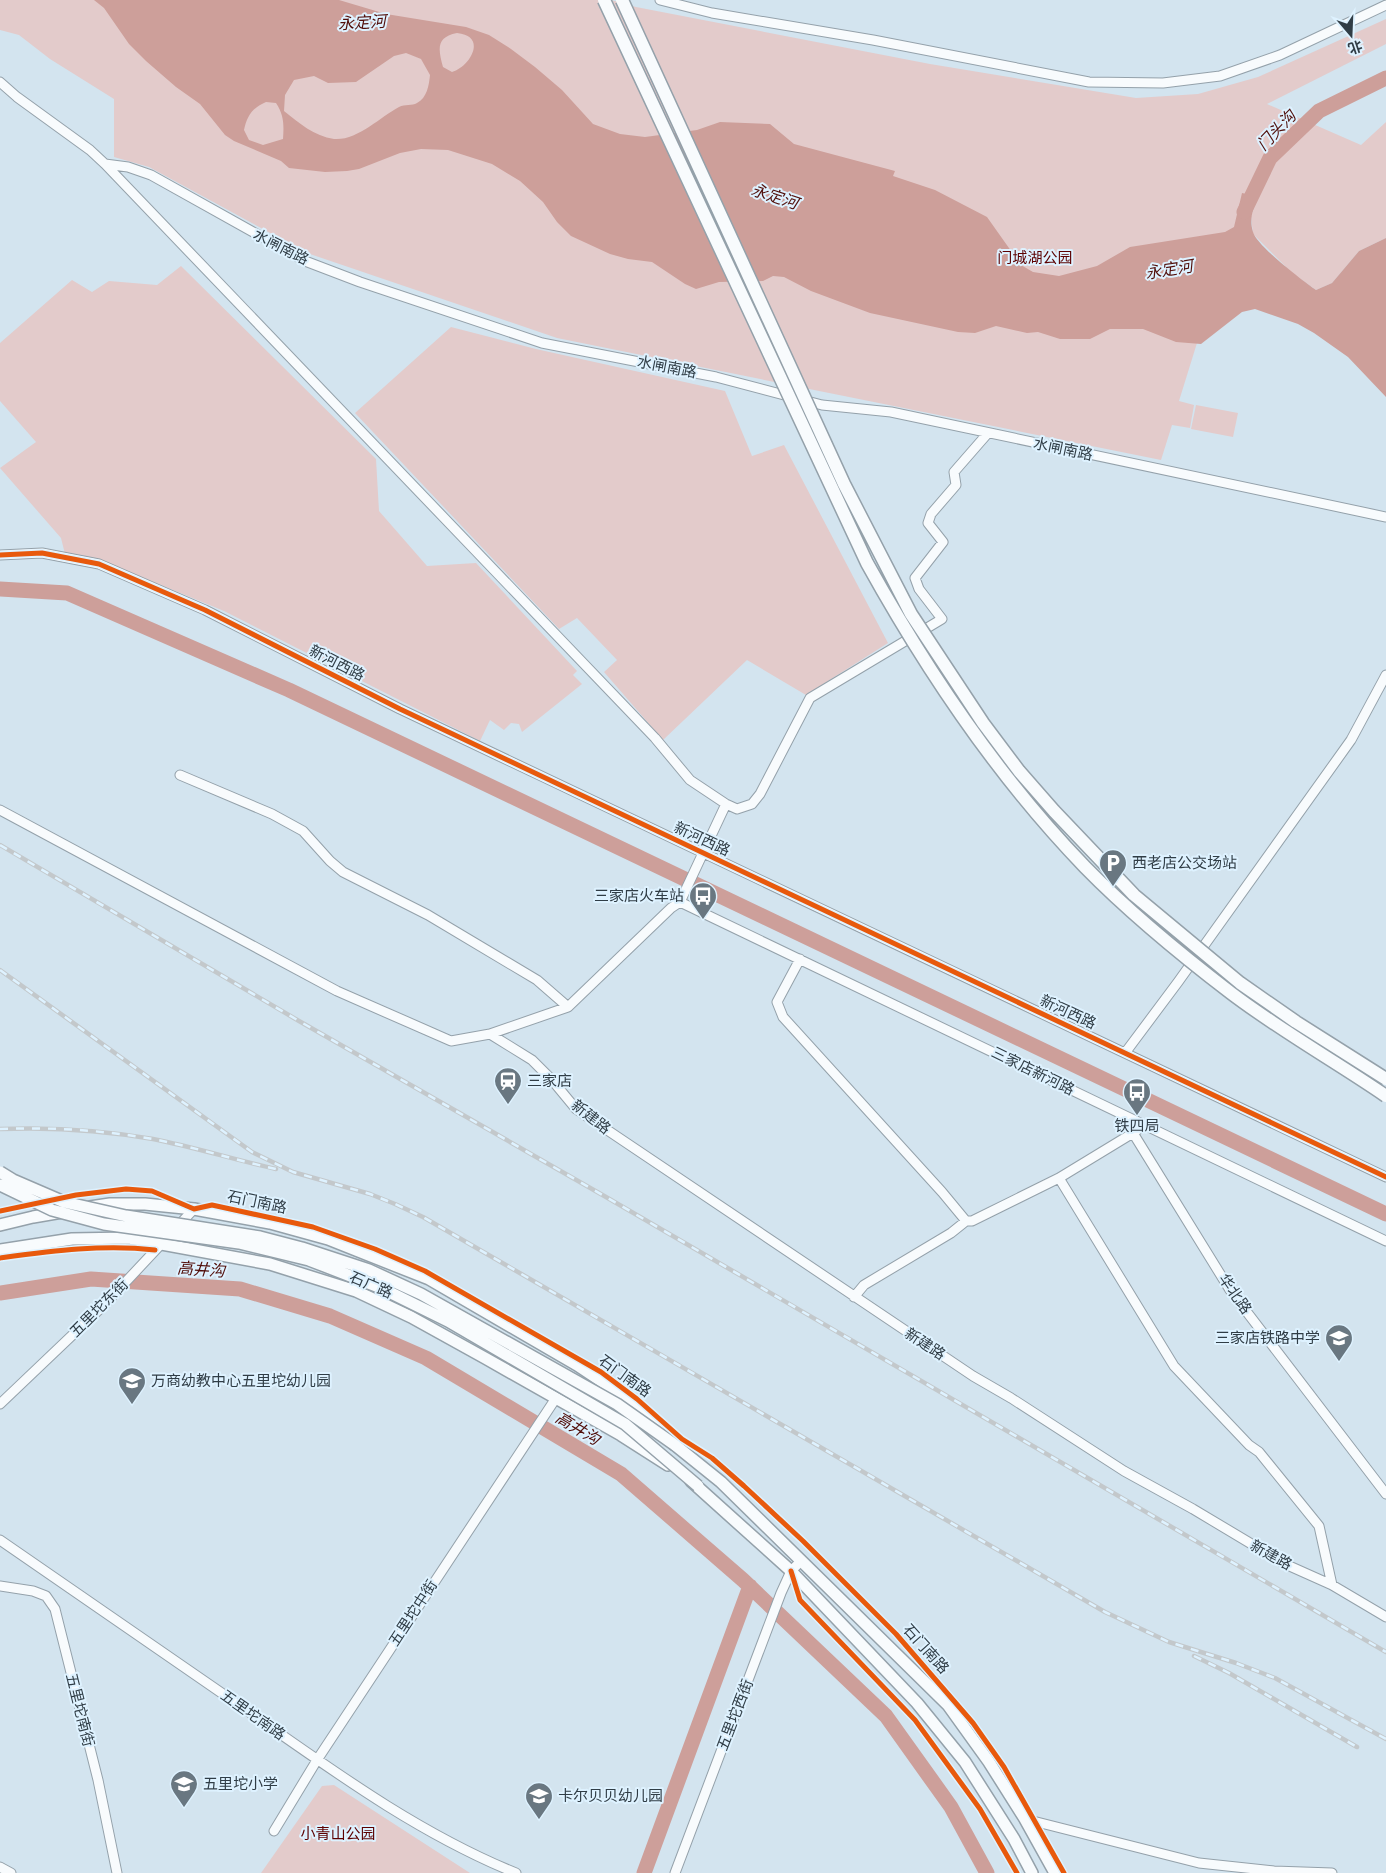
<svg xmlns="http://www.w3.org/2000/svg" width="1386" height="1873" font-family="Overpass,'Noto Sans SC',sans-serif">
	<rect width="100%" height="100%" fill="#d3e4ef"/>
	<path fill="#e3cbcb" d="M0,0H611L636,7L930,64L1136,98L1198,94L1258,77L1386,19V44L1267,104L1361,145L1386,122V238L1359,251L1332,283L1316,290L1291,272L1253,234L1251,216L1256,201L1228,243L1179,401L1194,405L1190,428L1172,425L1161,460L557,338L307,253L149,167L114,157V99L50,59L19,35L0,30Z
		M181,266L376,459L379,511L427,566L476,563L577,671L573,675L582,684L522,732L519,724L511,723L504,730L490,720L480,741L224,611L100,560L65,554L61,538L0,468L36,442L0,401V343L72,280L92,292L109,281L157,285Z
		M451,327L536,349L725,391L752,456L784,445L888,643L806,695L747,660L663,740L604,672L617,660L577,618L559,629L355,413Z
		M1196,405L1238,413L1233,437L1191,429Z
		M334,1785L470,1873H261L322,1786Z"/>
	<path fill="#cd9f9a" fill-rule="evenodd" d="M94,0H339L386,14L466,27L489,35L511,49L535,67L562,90L593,124L620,134L645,137L697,130L720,122L770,124L794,144L895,171L893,176L935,190L987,217L1021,265L1033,272L1059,276L1097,266L1130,247L1225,232L1234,227L1242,193L1251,195L1257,198C1253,210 1249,219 1253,232C1256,245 1303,281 1316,290L1332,283L1359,251L1386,238V397L1348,357L1314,333L1298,324L1255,309L1242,312L1201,344L1176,342L1143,329H1110L1090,339H1060L1038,332L1027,333L996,326L975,333L958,332L870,313L811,291L784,277L773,276L763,281L719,282L696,289L685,284L652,262L628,259L610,254L571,236L557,222L543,202L520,181L492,164L448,150L421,149L400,153L359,169L347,171L325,172L289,168L281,161L234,141L225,135L200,104L176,87L146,61L129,44L104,8ZM457,33C488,36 470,67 452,72L443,67C438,49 436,37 457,33ZM406,53L421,59L430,75C429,85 427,98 417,103C412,106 405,104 399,107C380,117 357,141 334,139C314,136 299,123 284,111L285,95L294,80L314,76L328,83L356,82L394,56ZM266,102L276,103C284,115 284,125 283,139L263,145L249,140L244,130C247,116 252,108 266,102Z"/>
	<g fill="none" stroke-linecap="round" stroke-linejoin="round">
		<path stroke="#cd9f9a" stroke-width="15" d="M1244,212L1270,158L1319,111L1386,78
			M0,589L67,593L289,690L1386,1214
			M0,1293L91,1279L240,1289L330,1316L426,1358L621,1474L743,1580L886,1716L951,1807L987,1873
			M644,1873L750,1586"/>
		<g stroke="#94a1aa" stroke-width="11">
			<path id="minor" d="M660,0L712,13L873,40L1089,82L1163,83L1220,76L1280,55L1386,5
				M0,82L17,97L90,150L105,164L128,167L151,175L305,261L360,282L542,343L716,377L822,405L891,412L1386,517
				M105,164L655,738L690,780L726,804L737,809L752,804L760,794L810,698L942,619L919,589L915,578L943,542L928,523L931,514L956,485L954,472L988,433
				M0,555L42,553L99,564L205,610L400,709L1386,1177
				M180,775L272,814L303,831L330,861L343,872L428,915L537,980L568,1007
				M0,810L337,991L451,1041L490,1034L568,1007L671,908L680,902
				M680,902L1386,1241
				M680,902L726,804
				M800,959L777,1002L783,1017L942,1192L966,1221
				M490,1034L532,1060L552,1080L576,1109L973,1376L1011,1398L1124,1471L1193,1509L1285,1564L1332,1585L1386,1617
				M1125,1053L1178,982L1351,740L1386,675
				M1133,1133L1230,1290L1386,1494
				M1059,1178L1174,1366L1249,1445L1259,1452L1319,1526L1332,1585
				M177,1227L194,1209
				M854,1297L864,1285L951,1233L966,1221H972L1059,1178L1133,1133L1144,1125
				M0,1404L105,1304L165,1240
				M0,1540C84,1598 168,1656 252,1714C336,1773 420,1834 516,1873
				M0,1586L33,1591L46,1596L55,1609L98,1780L117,1873
				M1025,1819L1199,1863L1274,1871L1332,1873
				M274,1831L317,1760L556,1398
				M0,1867L11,1873
				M675,1873L781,1593L791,1571L801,1561"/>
		</g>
		<g stroke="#94a1aa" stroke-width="14">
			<path id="major" d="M90,1207L110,1204H145L194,1209L270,1223L328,1239L429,1279L577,1365L607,1385L634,1404L675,1445L721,1482L948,1705L989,1762L1025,1819L1055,1873
				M0,1225L33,1217L62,1212
				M0,1250L72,1239L129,1238L270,1264L356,1291L411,1317L485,1358L621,1435L668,1465
				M691,1481L791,1571L917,1703L965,1762L1014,1839L1032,1873"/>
		</g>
		<use href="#minor" stroke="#f8fbfd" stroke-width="9"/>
		<use href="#major" stroke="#f8fbfd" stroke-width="11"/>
		<g stroke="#c3c8cb" stroke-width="4.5">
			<path id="rail" d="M0,845L299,1021L606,1197L1386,1652
				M0,970L252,1152L293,1172L370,1194L395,1204L423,1217L1105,1612L1169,1642L1236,1663L1275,1678L1386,1739
				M0,1129C51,1127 102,1130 153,1139C194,1147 235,1160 276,1169
				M1194,1656L1229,1673L1357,1747"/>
		</g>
		<use href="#rail" stroke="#def2ff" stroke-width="2.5" stroke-dasharray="8" stroke-linecap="butt"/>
		<g stroke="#94a1aa" stroke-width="14" stroke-linecap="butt">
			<path id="major-bridge" d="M0,1172L13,1180L64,1202L126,1216L260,1237L302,1248L369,1270L421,1294L617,1404L675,1445
				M0,1185L52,1210L104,1224L239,1243L309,1260L379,1287L448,1321L625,1424L698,1486"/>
		</g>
		<g stroke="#94a1aa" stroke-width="15" stroke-linecap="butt">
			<path id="highway-bridge" d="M604,0L867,563C928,673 998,777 1085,867C1130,913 1180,954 1231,993C1281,1031 1335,1061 1386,1096
				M622,0L844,484L911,614L983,723L1019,771L1054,811L1134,895L1240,983L1296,1022L1386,1079"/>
		</g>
		<use href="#major-bridge" stroke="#f8fbfd" stroke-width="11"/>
		<use href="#highway-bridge" stroke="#f8fbfd" stroke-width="12"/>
		<g stroke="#def2ff" stroke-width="8">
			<path id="cycleway" d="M0,555L42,553L99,564L205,610L400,709L1386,1177
				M0,1211L76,1195L126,1189L152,1191L194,1209L212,1205L313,1227L375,1249L425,1271L601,1372L637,1399L682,1439L712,1458L744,1486L803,1541L896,1634L973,1723L1004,1767L1064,1873
				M0,1258C52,1251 103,1244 155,1250
				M791,1571L800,1600L915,1720L980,1809L1017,1873"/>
		</g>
		<use href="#cycleway" stroke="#e8590c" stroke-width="5"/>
	</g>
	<defs>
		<g id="parking-pin" transform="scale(1.4375)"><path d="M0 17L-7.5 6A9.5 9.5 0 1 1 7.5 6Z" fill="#697781" stroke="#def2ff"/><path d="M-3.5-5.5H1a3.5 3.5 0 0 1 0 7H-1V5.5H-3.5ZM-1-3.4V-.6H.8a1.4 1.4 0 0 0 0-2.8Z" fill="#fff"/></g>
		<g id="bus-pin" transform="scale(1.4375)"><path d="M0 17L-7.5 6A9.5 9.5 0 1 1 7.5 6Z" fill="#697781" stroke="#def2ff"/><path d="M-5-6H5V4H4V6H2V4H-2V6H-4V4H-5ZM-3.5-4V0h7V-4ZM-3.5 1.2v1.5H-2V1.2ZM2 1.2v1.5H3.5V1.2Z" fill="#fff"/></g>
		<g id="station-pin" transform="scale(1.4375)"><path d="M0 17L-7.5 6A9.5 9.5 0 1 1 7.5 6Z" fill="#697781" stroke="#def2ff"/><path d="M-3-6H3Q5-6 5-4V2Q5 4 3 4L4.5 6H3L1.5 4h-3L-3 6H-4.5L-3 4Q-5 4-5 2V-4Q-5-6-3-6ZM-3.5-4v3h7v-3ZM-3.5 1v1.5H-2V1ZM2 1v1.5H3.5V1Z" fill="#fff"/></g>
		<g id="school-pin" transform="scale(1.4375)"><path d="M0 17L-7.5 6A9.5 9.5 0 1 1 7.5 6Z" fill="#697781" stroke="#def2ff"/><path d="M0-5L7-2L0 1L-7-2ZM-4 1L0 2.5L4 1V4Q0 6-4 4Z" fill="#fff"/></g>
	</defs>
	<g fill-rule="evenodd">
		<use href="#parking-pin" x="1113" y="863"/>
		<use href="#bus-pin" x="703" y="896"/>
		<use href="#station-pin" x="508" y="1081"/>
		<use href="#bus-pin" x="1137" y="1092"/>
		<use href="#school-pin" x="1339" y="1338"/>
		<use href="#school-pin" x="132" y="1381"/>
		<use href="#school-pin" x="184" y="1784"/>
		<use href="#school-pin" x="539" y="1796"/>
	</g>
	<g text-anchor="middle" stroke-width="4" stroke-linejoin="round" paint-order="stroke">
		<g font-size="15" fill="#303d46" stroke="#def2ff">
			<text transform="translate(281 247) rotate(27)" y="5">水闸南路</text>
			<text transform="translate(667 367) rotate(11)" y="5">水闸南路</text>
			<text transform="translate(1063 449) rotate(12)" y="5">水闸南路</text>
			<text transform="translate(337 663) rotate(27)" y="5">新河西路</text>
			<text transform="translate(702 839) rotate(25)" y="5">新河西路</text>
			<text transform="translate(1068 1012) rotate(25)" y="5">新河西路</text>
			<text transform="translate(1033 1071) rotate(26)" y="5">三家店新河路</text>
			<text transform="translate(591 1117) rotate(38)" y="5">新建路</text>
			<text transform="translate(257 1202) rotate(12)" y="5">石门南路</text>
			<text transform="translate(371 1285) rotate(23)" y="5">石广路</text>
			<text transform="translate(1235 1294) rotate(55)" y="5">华北路</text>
			<text transform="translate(99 1308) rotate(-45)" y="5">五里坨东街</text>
			<text transform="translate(925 1344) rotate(33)" y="5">新建路</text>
			<text transform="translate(625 1376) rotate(36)" y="5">石门南路</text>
			<text transform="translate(1271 1555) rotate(29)" y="5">新建路</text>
			<text transform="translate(413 1613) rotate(-57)" y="5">五里坨中街</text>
			<text transform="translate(926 1649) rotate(48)" y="5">石门南路</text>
			<text transform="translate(80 1710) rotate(76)" y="5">五里坨南街</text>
			<text transform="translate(253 1715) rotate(35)" y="5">五里坨南路</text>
			<text transform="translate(735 1715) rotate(-69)" y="5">五里坨西街</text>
		</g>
		<g font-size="15" fill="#5c0000" stroke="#def2ff">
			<text x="1035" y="263">门城湖公园</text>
			<text x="338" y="1839">小青山公园</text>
		</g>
		<g font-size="15" fill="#303d46" stroke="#def2ff" text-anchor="start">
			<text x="1132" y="868">西老店公交场站</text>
			<text x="684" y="901" text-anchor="end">三家店火车站</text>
			<text x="527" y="1086">三家店</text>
			<text x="1137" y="1131" text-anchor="middle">铁四局</text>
			<text x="1320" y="1343" text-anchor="end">三家店铁路中学</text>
			<text x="151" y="1386">万商幼教中心五里坨幼儿园</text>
			<text x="203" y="1789">五里坨小学</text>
			<text x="558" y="1801">卡尔贝贝幼儿园</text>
		</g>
		<g font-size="16" font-style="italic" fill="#510e0a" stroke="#def2ff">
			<text transform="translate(362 22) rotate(-3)" y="6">永定河</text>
			<text transform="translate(1276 130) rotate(-46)" y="6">门头沟</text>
			<text transform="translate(775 196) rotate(18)" y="6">永定河</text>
			<text transform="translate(1169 269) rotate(-9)" y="6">永定河</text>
			<text transform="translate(201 1269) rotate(4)" y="6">高井沟</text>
			<text transform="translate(578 1428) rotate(31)" y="6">高井沟</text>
		</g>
	</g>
	<g transform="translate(1351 35) rotate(161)" stroke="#def2ff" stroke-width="4" paint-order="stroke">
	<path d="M0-4L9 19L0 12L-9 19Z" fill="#303d46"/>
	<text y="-8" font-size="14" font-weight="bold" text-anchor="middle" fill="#303d46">北</text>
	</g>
</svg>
